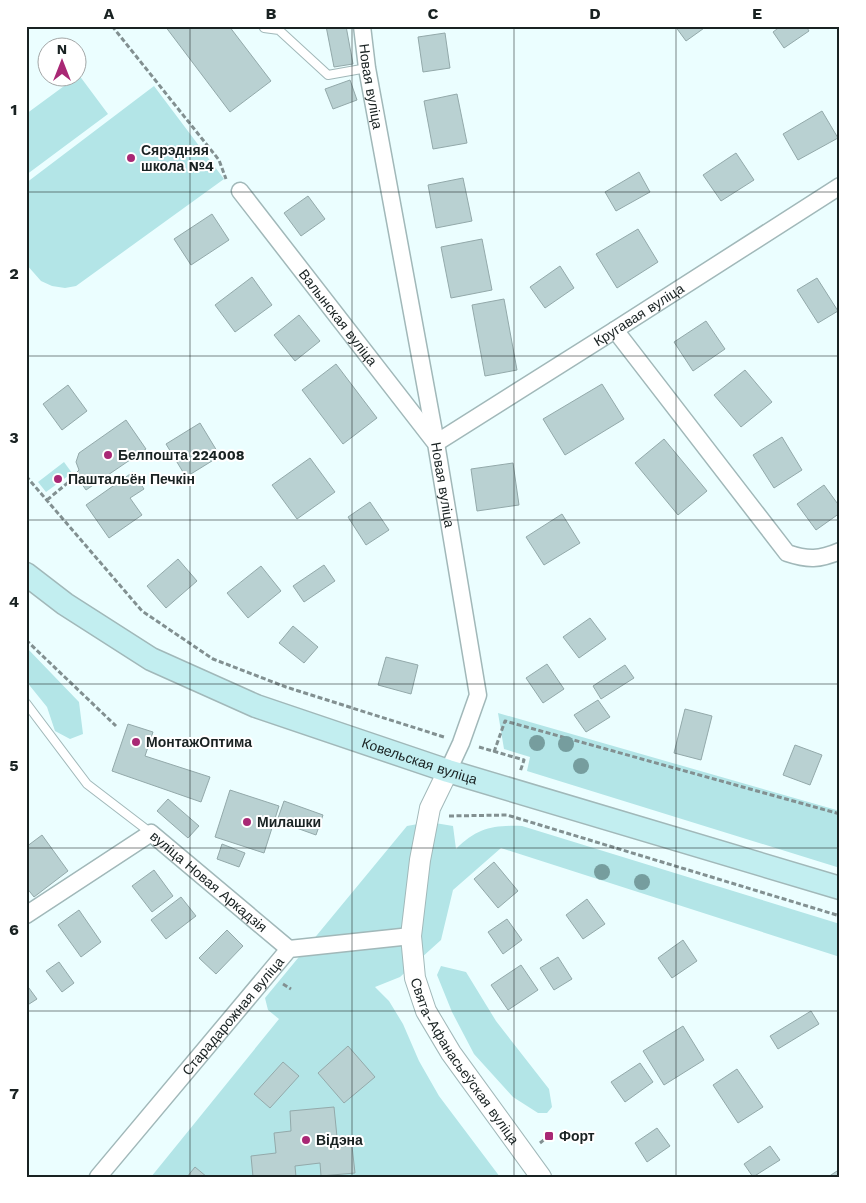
<svg xmlns="http://www.w3.org/2000/svg" width="866" height="1203" font-family="'Work Sans',sans-serif">
	<rect width="100%" height="100%" fill="#ebfeff"/>
	<path fill="#b3e5e7" d="M79,75L108,114L26,175V114L75,78H78Z
		M154,86L224,179L76,286L65,288L52,286L41,281L26,264V183Z
		M64,462L72,473L46,492L38,482Z
		M26,647L79,702L83,734L70,739L55,731L47,707L26,681Z
		M498,713L840,811V868L527,771L530,757L504,749Z
		M429,822L453,826L456,849C477,828 493,825 522,826L840,924V957L501,848L453,890L441,940L400,977L375,987L389,1001L403,1024L419,1061L439,1096L500,1177H151L279,1019L268,1010L265,998L407,826Z
		M441,966L466,972L496,1021L549,1089L552,1107L547,1113H538L513,1097L474,1054L452,1012L437,975Z"/>
	<path fill="#b9d1d2" stroke="#93a9aa" d="M165,26H229L271,81L230,112Z
		M326,26H346L353,64L334,67Z
		M675,26H707L686,41Z
		M781,26H806L809,31L784,48L773,32Z
		M445,33L450,68L423,72L418,37Z
		M350,80L357,100L333,109L325,89Z
		M457,94L467,143L433,149L424,101Z
		M822,111L838,138L798,160L783,134Z
		M736,153L754,180L721,201L703,175Z
		M639,172L650,192L616,211L605,192Z
		M463,178L472,221L436,228L428,185Z
		M308,196L325,219L301,236L284,213Z
		M212,214L229,240L191,265L174,239Z
		M638,229L658,262L617,288L596,254Z
		M482,239L492,290L451,298L441,247Z
		M560,266L574,288L545,308L530,287Z
		M252,277L272,305L235,332L215,305Z
		M817,278L838,311L818,323L797,290Z
		M504,299L517,370L485,376L472,305Z
		M299,315L320,341L295,361L274,335Z
		M706,321L725,349L693,371L674,342Z
		M336,364L377,418L343,444L302,390Z
		M745,370L772,402L741,427L714,395Z
		M602,384L624,419L565,455L543,419Z
		M68,385L87,411L62,430L43,404Z
		M126,420L146,449L86,490L75,474L79,470L76,462L79,453Z
		M200,423L220,456L186,477L166,444Z
		M782,437L802,470L774,488L753,455Z
		M664,439L707,491L678,515L635,463Z
		M310,458L335,492L297,519L272,485Z
		M513,463L519,505L477,511L471,469Z
		M133,472L144,489L130,498L142,515L109,538L86,505Z
		M824,485L840,507V513L816,530L797,504Z
		M370,502L389,530L366,545L348,517Z
		M562,514L580,543L544,565L526,537Z
		M178,559L197,581L166,608L147,586Z
		M324,565L335,581L304,602L293,586Z
		M261,566L281,591L248,618L227,593Z
		M590,618L606,639L579,658L563,637Z
		M293,626L318,647L304,663L279,643Z
		M386,657L418,665L411,694L378,685Z
		M547,664L564,689L543,703L526,678Z
		M625,665L634,678L601,699L593,686Z
		M598,700L610,717L586,732L574,715Z
		M685,709L712,716L701,760L674,753Z
		M128,724L153,732L145,756L210,777L201,802L112,771Z
		M795,745L822,755L810,785L783,775Z
		M230,790L279,806L264,853L215,837Z
		M168,799L199,826L188,838L157,811Z
		M284,801L323,815L316,835L277,821Z
		M42,835L68,871L34,897L26,887V847Z
		M222,844L245,853L239,867L217,859Z
		M494,862L518,891L498,908L474,879Z
		M154,870L173,896L152,912L132,886Z
		M181,897L196,916L166,939L151,920Z
		M587,899L605,924L583,939L566,915Z
		M79,910L101,942L81,957L58,925Z
		M507,919L522,940L503,954L488,932Z
		M227,930L243,946L216,974L199,958Z
		M683,940L697,961L672,978L658,958Z
		M558,957L572,979L554,990L540,968Z
		M59,962L74,983L62,992L46,971Z
		M521,965L538,990L508,1010L491,985Z
		M26,984L37,999L26,1006Z
		M811,1011L819,1024L778,1049L770,1036Z
		M683,1026L704,1060L664,1085L643,1051Z
		M348,1046L375,1077L344,1103L318,1073Z
		M283,1062L299,1076L270,1108L254,1094Z
		M640,1063L653,1082L625,1102L611,1082Z
		M737,1069L763,1107L738,1123L713,1085Z
		M334,1107L338,1147L352,1146L355,1173L321,1176L320,1163L295,1166L296,1177H253L251,1156L276,1153L274,1133L291,1131L290,1111Z
		M657,1128L670,1146L647,1162L635,1143Z
		M770,1146L780,1160L753,1177L744,1164Z
		M195,1167L207,1177H187Z
		M840,1169V1177H828Z"/>
	<g fill="none" stroke-linecap="round" stroke-linejoin="round">
		<g stroke="#a1b8b9" stroke-width="10">
			<path id="service" d="M263,26L264,28L279,30L328,75L367,68
				M26,703L87,784L151,833"/>
		</g>
		<g stroke="#a1b8b9" stroke-width="19">
			<g id="minor">
				<path id="s1" d="M362,26L367,68L436,443L478,695L461,743L448,771"/>
				<path id="s2" d="M240,191L434,441"/>
				<path d="M615,330L787,553C808,560 819,560 840,551"/>
				<path id="s3" d="M436,443L615,330L840,186"/>
				<path id="s4" d="M26,915L151,833L289,949"/>
				<path id="s5" d="M98,1177L289,949L411,936"/>
			</g>
		</g>
		<g stroke="#a1b8b9" stroke-width="22">
			<g id="tertiary">
				<path id="s6" d="M448,771L430,808L420,860L411,936L415,978L426,1011L451,1053L541,1177"/>
			</g>
		</g>
		<g stroke="#a1b8b9" stroke-width="25">
			<g id="secondary">
				<path id="s7" d="M26,574L65,604L151,659L256,706L448,771L840,888"/>
			</g>
		</g>
		<path stroke="#829091" stroke-width="3" stroke-dasharray="5 2.5" stroke-linecap="butt" d="M112,26L219,160L226,179
			M26,476L142,611L213,659L286,687L444,737
			M47,500L76,476
			M26,640L116,726
			M479,747L524,760L520,772
			M494,752L505,721L840,814
			M449,816L507,815L840,916
			M283,984L291,989
			M540,1143L549,1136"/>
		<use href="#service" stroke="#fff" stroke-width="8"/>
		<use href="#minor" stroke="#fff" stroke-width="16"/>
		<use href="#tertiary" stroke="#fff" stroke-width="20"/>
		<use href="#secondary" stroke="#c2eef0" stroke-width="22"/>
	</g>
	<g fill="#769d9e">
		<circle cx="537" cy="743" r="8"/>
		<circle cx="566" cy="744" r="8"/>
		<circle cx="581" cy="766" r="8"/>
		<circle cx="602" cy="872" r="8"/>
		<circle cx="642" cy="882" r="8"/>
	</g>
	<path fill="none" stroke="#192222" stroke-width="1" stroke-opacity="0.55" d="M190,26V1177M352,26V1177M514,26V1177M676,26V1177M26,192H840M26,356H840M26,520H840M26,684H840M26,848H840M26,1011H840"/>
	<g fill="#a92875" stroke="#fff" stroke-width="2">
		<circle cx="131" cy="158" r="5"/>
		<circle cx="108" cy="455" r="5"/>
		<circle cx="58" cy="479" r="5"/>
		<circle cx="136" cy="742" r="5"/>
		<circle cx="247" cy="822" r="5"/>
		<rect x="544" y="1131" width="10" height="10" rx="2.5"/>
		<circle cx="306" cy="1140" r="5"/>
	</g>
	<g text-anchor="middle" stroke-width="4" stroke-linejoin="round" paint-order="stroke">
		<g font-size="14" fill="#192222" stroke="#fff">
			<text dy="5" stroke="none"><textPath href="#s1" startOffset="61">Новая вуліца</textPath></text>
			<text dy="5" stroke="none"><textPath href="#s3" startOffset="240">Кругавая вуліца</textPath></text>
			<text dy="5" stroke="none"><textPath href="#s2" startOffset="160">Валынская вуліца</textPath></text>
			<text dy="5" stroke="none"><textPath href="#s1" startOffset="466">Новая вуліца</textPath></text>
			<text dy="5" stroke="none"><textPath href="#s7" startOffset="439">Ковельская вуліца</textPath></text>
			<text dy="5" stroke="none"><textPath href="#s4" startOffset="225">вуліца Новая Аркадзія</textPath></text>
			<text dy="5" stroke="none"><textPath href="#s5" startOffset="210">Старадарожная вуліца</textPath></text>
			<text dy="5" stroke="none"><textPath href="#s6" startOffset="310">Свята-Афанасьеўская вуліца</textPath></text>
		</g>
		<g font-size="14" font-weight="bold" fill="#192222" stroke="#fff" text-anchor="start">
			<text x="141" y="155">Сярэдняя<tspan x="141" dy="16">школа №4</tspan></text>
			<text x="118" y="460">Белпошта 224008</text>
			<text x="68" y="484">Паштальён Печкін</text>
			<text x="146" y="747">МонтажОптима</text>
			<text x="257" y="827">Милашки</text>
			<text x="559" y="1141">Форт</text>
			<text x="316" y="1145">Відэна</text>
		</g>
	</g>
	<rect width="866" height="1203" fill="none" stroke="#ffffff" stroke-width="55"/>
	<g transform="translate(62 62)"><circle r="24" fill="#ffffff" stroke="#a3a7a7"/>
	<path d="M0-4L9 19L0 12L-9 19Z" fill="#a92875"/>
	<text y="-8" font-size="14" font-weight="bold" text-anchor="middle" fill="#192222">N</text>
	</g>
	<rect x="28" y="28" width="810" height="1148" fill="none" stroke="#192222" stroke-width="2"/>
	<g font-size="16" text-anchor="middle" font-weight="bold" fill="#192222">
		<text x="109" y="19">A</text>
		<text x="271" y="19">B</text>
		<text x="433" y="19">C</text>
		<text x="595" y="19">D</text>
		<text x="757" y="19">E</text>
		<text x="14" y="115">1</text>
		<text x="14" y="279">2</text>
		<text x="14" y="443">3</text>
		<text x="14" y="607">4</text>
		<text x="14" y="771">5</text>
		<text x="14" y="935">6</text>
		<text x="14" y="1099">7</text>
	</g>
</svg>
